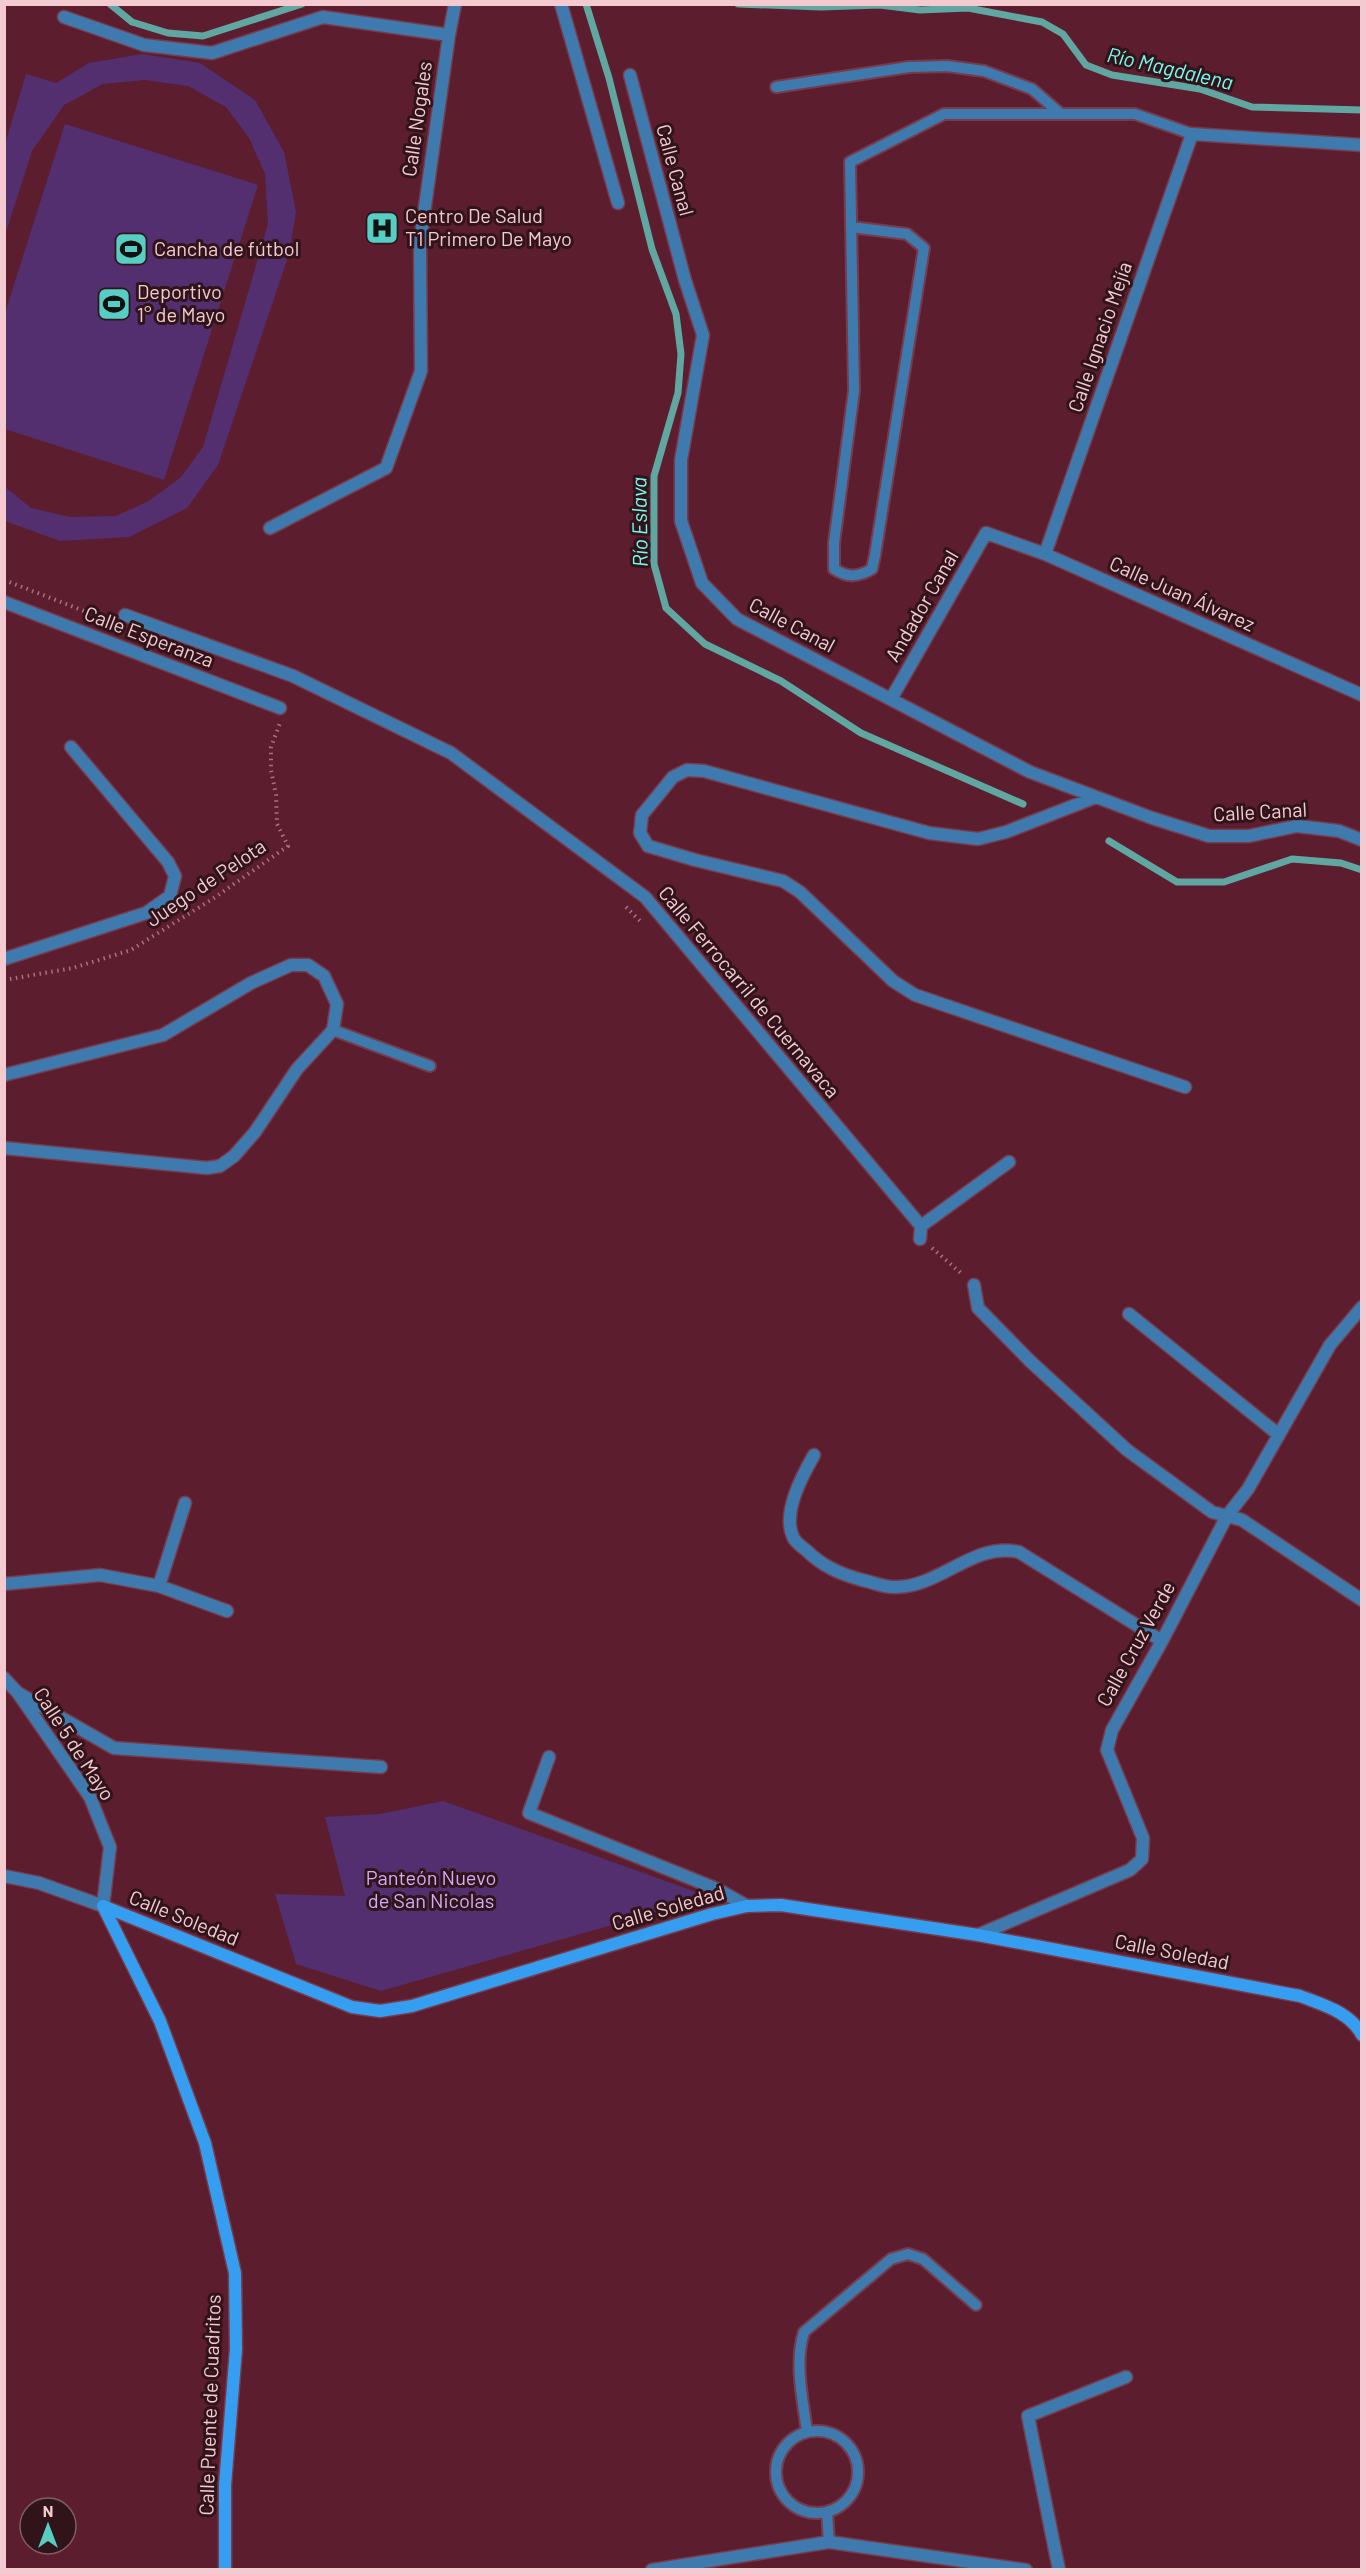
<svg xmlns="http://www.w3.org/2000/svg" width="1366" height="2574" font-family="Barlow,sans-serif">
	<rect width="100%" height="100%" fill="#5c1d2e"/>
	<path fill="#532f70" d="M142,54L200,63L255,100L284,152L296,212L289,254L218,465L187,508L129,537L60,541L5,521V487L31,508L70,517L116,516L149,501L181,477L203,447L268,224L265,174L249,138L226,107L188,86L145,80L103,84L64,105L32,151L5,235V144L26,74L56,83L89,63Z
		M65,124L258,185L164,480L5,429V313Z
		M443,1801L710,1897L381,1991L296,1964L275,1894L345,1896L325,1817L380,1814Z"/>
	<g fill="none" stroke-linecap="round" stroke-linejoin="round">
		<path stroke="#60a7a2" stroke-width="7" d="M110,4L132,22L168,33L203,36L302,4
			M586,4L609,78L652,249L676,314L681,354L678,393L654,476V564L666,608L705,644L781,681L861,733L1023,804
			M738,4L821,7L880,5L920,10L968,8L1042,22L1063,34L1086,65L1112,75L1200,89L1252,107L1362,110
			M1109,841L1177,882H1224L1292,859L1341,863L1362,870"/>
		<g stroke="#773c4b" stroke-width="14">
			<path id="lane" d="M776,87L909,67L947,66L984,71L1032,89L1061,114
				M851,227L907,234L924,248L875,555L872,569C858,577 848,578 834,569V543L854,391L850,162L944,114H1135L1192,134
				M333,1030L430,1066
				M776 2472a41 41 0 1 1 82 0a41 41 0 1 1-82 0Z
				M807,2432C803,2400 794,2363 804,2332L891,2259L908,2254L923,2259L976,2305
				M827,2512L829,2542"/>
		</g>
		<g stroke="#773c4b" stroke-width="15">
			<path id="street" d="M561,4L618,203
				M64,17L144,45L212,53L323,17L449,35
				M630,75L685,280L703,335L681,460V521L702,583L737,619L1030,772L1152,818L1209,836H1249L1297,826L1339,831L1362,840
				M270,528L386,468L421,371L420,242L449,35L455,4
				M1045,554L1192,134L1362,145
				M4,602L280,708
				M125,615L293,676L451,753L645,897L921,1226L920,1239
				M891,699L986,533L1045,554L1362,695
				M1096,797L1006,832L978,839L929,833L704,771L687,770L673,777L642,815L640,833L648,846L695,860L783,881L800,892L893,981L915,995L1185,1087
				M4,959L146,913L170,896L175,876L168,862L71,747
				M4,1075L163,1035L251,983L291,965H308L324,976L337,1004L333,1030L297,1069L255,1132L234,1156L220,1166L207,1168L4,1148
				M921,1226L1009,1162
				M974,1285L978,1308L1030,1361L1127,1450L1212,1512L1242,1520L1362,1600
				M1129,1314L1279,1435
				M814,1455C802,1476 782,1513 793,1537C795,1542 802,1547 806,1550C822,1566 840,1574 862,1580C872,1582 883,1587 893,1587C939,1589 973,1541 1019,1552L1162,1641
				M4,1584L100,1575L159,1586L185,1503
				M159,1586L227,1611
				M4,1678L18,1693L90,1797L110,1847L103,1906L39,1883L4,1876
				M18,1693L114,1748L381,1767
				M549,1757L529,1813L717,1889L747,1906
				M978,1935L1130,1870L1142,1859L1143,1838L1107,1750L1112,1730L1162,1641L1227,1516L1248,1489L1330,1345L1362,1307
				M652,2570L829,2542L1026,2570
				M1059,2570L1028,2416L1126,2377"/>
		</g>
		<g stroke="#773c4b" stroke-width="15">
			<path id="secondary" d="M103,1906L352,2007L380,2011L412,2006L712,1914L747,1906L781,1905L978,1935L1300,1996C1323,2005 1350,2012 1362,2035
				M103,1906L160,2021L205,2143L235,2273L236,2349L225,2485V2570"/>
		</g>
		<path stroke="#a7737f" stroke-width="4" stroke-dasharray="1.5 4.5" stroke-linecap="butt" d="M4,580L110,621
			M626,907L640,921
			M4,980L73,968L131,950L214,898L288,846L277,824L276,795L271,770V747L280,723
			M932,1248L962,1274"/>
		<use href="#lane" stroke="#3e7aae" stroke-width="10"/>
		<use href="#street" stroke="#3e7aae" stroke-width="12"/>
		<use href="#secondary" stroke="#359ef1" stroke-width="12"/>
	</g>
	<defs>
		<g id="hospital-square" transform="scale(1.725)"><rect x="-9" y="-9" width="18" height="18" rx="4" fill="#56cec3" stroke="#30141a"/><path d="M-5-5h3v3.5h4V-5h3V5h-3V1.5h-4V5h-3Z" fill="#111"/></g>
		<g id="stadium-square" transform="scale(1.725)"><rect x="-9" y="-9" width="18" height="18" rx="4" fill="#56cec3" stroke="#30141a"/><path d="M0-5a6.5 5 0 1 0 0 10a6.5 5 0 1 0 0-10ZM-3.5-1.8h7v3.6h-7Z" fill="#111"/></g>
	</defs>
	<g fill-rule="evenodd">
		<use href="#hospital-square" x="382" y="228"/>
		<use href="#stadium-square" x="131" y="249"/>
		<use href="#stadium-square" x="114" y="304"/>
	</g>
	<g text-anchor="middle" stroke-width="6" stroke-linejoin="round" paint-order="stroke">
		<g font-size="20" fill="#f2cad0" stroke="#30141a">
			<text transform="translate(417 119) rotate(-82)" y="7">Calle Nogales</text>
			<text transform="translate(675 170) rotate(75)" y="7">Calle Canal</text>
			<text transform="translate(1100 337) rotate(-71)" y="7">Calle Ignacio Mejía</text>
			<text transform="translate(1182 594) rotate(24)" y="7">Calle Juan Álvarez</text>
			<text transform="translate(922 606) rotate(-60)" y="7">Andador Canal</text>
			<text transform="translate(792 625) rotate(28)" y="7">Calle Canal</text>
			<text transform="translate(149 637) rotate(21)" y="7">Calle Esperanza</text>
			<text transform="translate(1260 812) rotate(-3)" y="7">Calle Canal</text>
			<text transform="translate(206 883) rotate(-34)" y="7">Juego de Pelota</text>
			<text transform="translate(749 992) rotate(50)" y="7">Calle Ferrocarril de Cuernavaca</text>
			<text transform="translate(1136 1644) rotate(-61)" y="7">Calle Cruz Verde</text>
			<text transform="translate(74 1744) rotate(57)" y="7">Calle 5 de Mayo</text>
			<text transform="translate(668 1908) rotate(-16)" y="7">Calle Soledad</text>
			<text transform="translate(184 1918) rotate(22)" y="7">Calle Soledad</text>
			<text transform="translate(1172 1952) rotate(11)" y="7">Calle Soledad</text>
			<text transform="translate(210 2405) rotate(-88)" y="7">Calle Puente de Cuadritos</text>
		</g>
		<g font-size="20" fill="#f2cad0" stroke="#30141a" text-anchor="start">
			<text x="405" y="223">Centro De Salud<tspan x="405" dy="23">T1 Primero De Mayo</tspan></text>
			<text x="154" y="256">Cancha de fútbol</text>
			<text x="137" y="299">Deportivo<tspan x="137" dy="23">1° de Mayo</tspan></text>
		</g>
		<g font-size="20" fill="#d3abfb" stroke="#30141a">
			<text x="431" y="1885">Panteón Nuevo<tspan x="431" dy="23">de San Nicolas</tspan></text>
		</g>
		<g font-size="21" font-style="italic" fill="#78fcf0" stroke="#30141a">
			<text transform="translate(1170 69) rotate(13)" y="7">Río Magdalena</text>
			<text transform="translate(640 522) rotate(-91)" y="7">Río Eslava</text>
		</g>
	</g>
	<rect width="1366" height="2574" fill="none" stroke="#f2cad0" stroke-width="12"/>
	<g transform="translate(48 2526)"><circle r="28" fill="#30141a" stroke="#7e5d63" stroke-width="1.5"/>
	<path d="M0-4.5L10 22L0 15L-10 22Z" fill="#56cec3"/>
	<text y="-9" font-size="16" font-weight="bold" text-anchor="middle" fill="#f2cad0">N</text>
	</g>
</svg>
